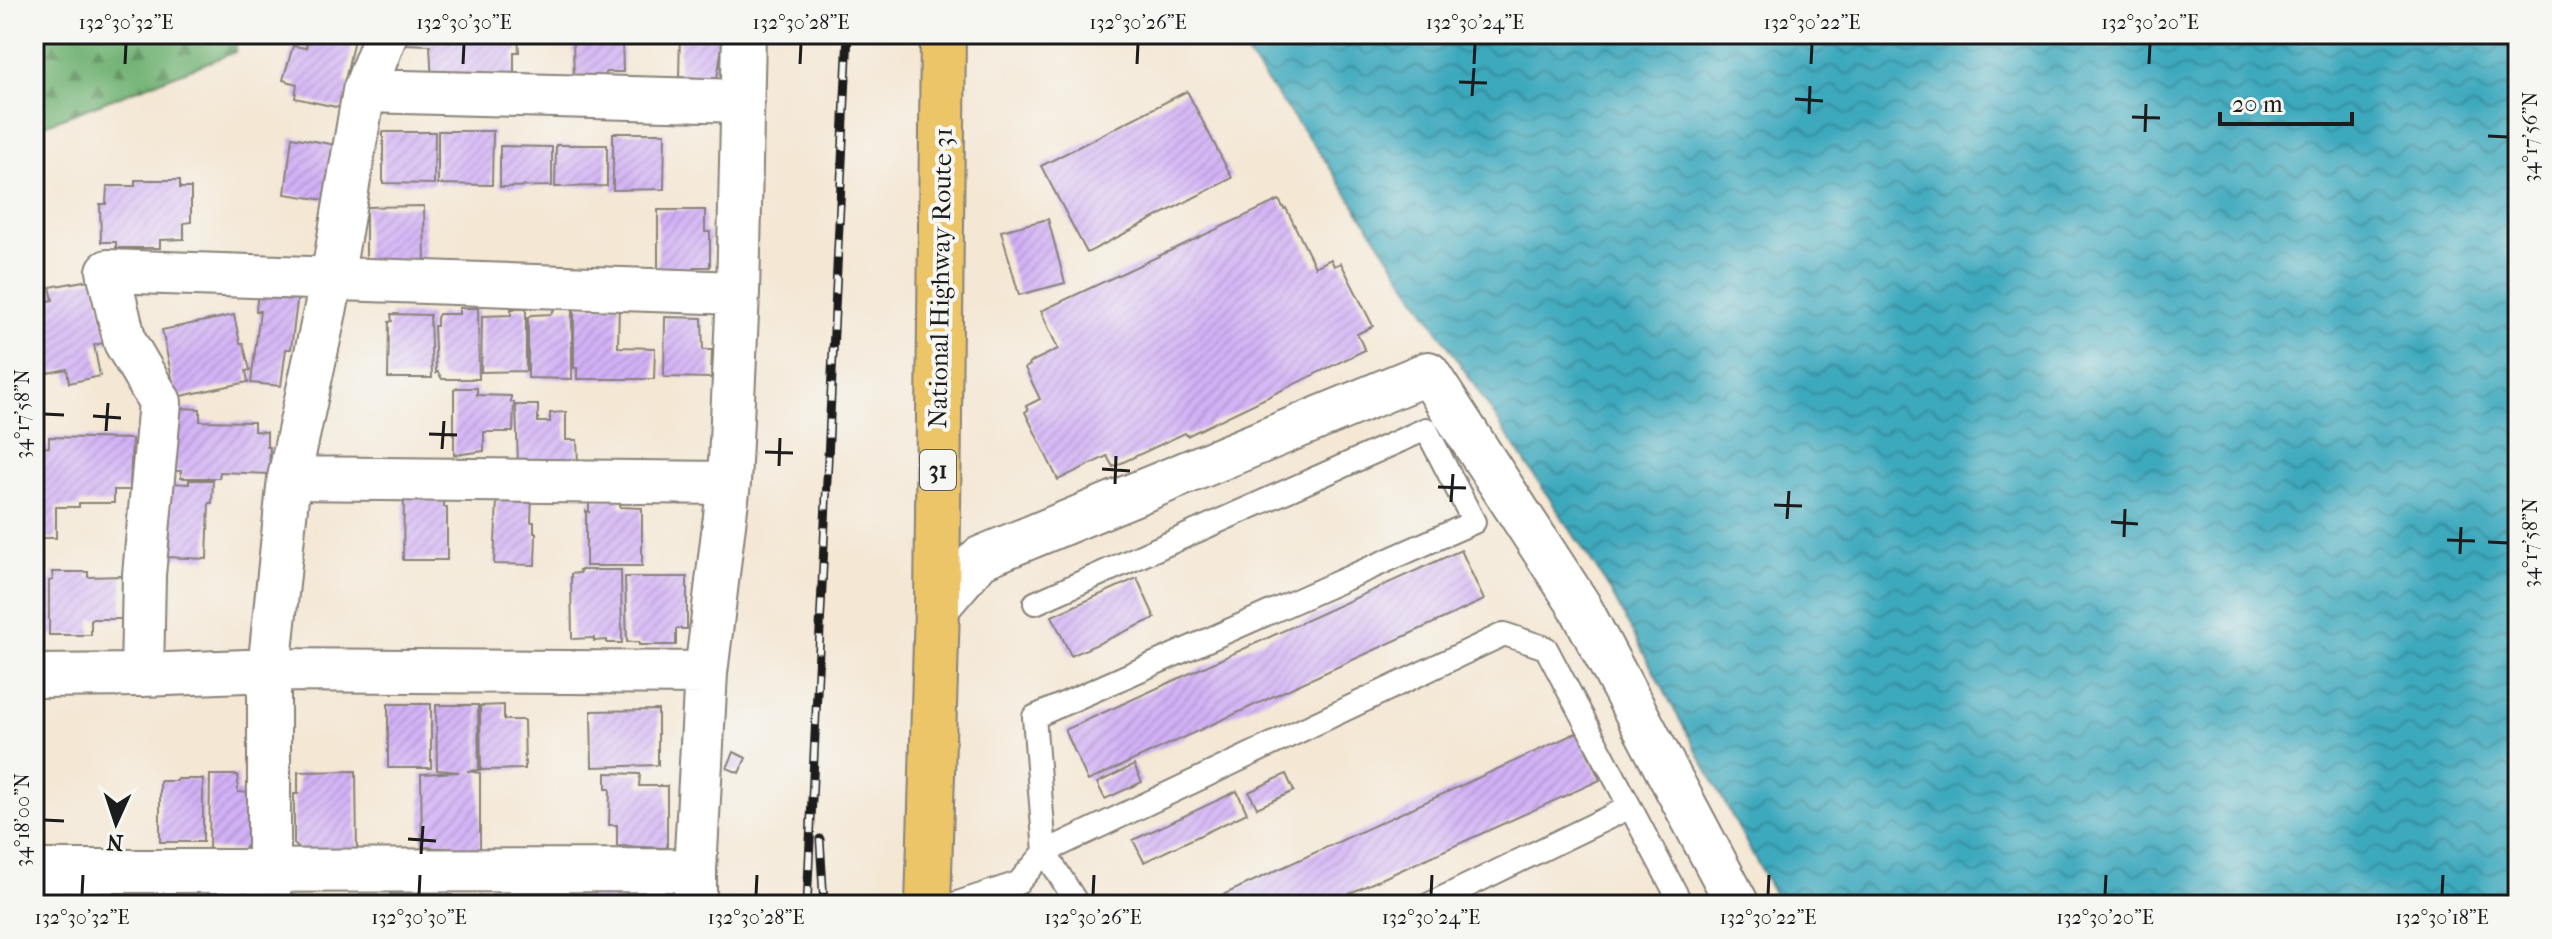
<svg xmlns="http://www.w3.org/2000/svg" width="2552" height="939" font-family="'IM FELL French Canon',serif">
	<defs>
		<pattern id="forest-firs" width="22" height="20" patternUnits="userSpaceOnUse" patternTransform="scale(2)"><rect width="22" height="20" fill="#72b274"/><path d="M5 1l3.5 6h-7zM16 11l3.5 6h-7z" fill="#5d905e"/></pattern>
		<pattern id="water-waves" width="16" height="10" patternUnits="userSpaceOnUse" patternTransform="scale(2)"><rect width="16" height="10" fill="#3da9bd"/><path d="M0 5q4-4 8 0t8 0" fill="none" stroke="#328999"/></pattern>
		<pattern id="building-hatch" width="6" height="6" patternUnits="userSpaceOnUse" patternTransform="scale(2)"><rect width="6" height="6" fill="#d1b0f5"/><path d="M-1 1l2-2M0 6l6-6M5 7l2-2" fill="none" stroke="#b397d1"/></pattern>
	</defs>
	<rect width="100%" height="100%" fill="#f6f6f2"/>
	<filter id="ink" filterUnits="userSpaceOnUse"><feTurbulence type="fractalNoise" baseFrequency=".0125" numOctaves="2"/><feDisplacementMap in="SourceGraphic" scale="16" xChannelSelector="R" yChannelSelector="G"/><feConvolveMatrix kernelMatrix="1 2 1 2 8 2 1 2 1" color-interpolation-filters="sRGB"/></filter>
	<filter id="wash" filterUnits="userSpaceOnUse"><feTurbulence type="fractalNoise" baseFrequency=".006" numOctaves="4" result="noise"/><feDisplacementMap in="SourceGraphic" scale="32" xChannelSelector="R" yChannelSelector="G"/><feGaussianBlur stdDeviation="1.8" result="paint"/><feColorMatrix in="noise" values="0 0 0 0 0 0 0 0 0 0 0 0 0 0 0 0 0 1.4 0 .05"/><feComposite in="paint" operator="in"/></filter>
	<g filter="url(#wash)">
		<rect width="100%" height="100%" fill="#f4e7d4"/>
		<path fill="url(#forest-firs)" stroke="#476748" stroke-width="2" d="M34,34H238L235,52L34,129Z"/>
		<path fill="url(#water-waves)" stroke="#2c626c" stroke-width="2" d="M1251,34H2518V905H1780L1607,585L1322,156L1248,56L1258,46Z"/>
		<g id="blocks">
			<path fill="url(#building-hatch)" d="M309,34H355L345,81L350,84L345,109L295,98L297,84L283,80L293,46L306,48Z
				M405,34H518L519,52H514V89L432,84L430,45L404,44Z
				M573,34H622L623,72H606L605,85L574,86Z
				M680,34H724L717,79L679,77Z
				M1187,91L1232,178L1087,253L1041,166Z
				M438,131H493L492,185L438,184Z
				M383,132H435L434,184L383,183Z
				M613,133H665L664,189L613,190Z
				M292,137L336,145L326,200L285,194Z
				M556,145H607V186L555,187Z
				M500,146L552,147V186L500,187Z
				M135,180H180V188H191V222L184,223V239L160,240V248H116V242H101L100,204H106L107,186H135Z
				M1279,200L1284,209L1286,208L1315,267L1331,259L1334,266L1341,263L1373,326L1357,334L1365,350L1187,436L1185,433L1113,467L1107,456L1058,480L1025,412L1028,410L1026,406L1040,399L1025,368L1030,365L1029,363L1058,349L1041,311Z
				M424,206L425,267H366V207Z
				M658,210H705V232H710V267H694L693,271L658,272Z
				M1048,219L1065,283L1019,295L1001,231Z
				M95,279L108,342L94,345L100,376L69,383L67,369L38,375L35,358L44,356L34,304L53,300L50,287Z
				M258,289L298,294L291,349H286L281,386L251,383L260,311H256Z
				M619,305L618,347L655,348L654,379H577V368H574V307Z
				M459,308H478L479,379H442L438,372L436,373L434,326H437V318L439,314H459Z
				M555,308H572V379L528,378V318L532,315L551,314Z
				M511,309H526V371L481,372L482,316L511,315Z
				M391,314L430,315L432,378H388L389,322L392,321Z
				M234,315L240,343H243L250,370L246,371L248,382L176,397L162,330Z
				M665,317L702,318L703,350H712L711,378L664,377Z
				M457,388H477V395L511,396V402H514L513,432H484V451L454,455V390Z
				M516,405H538V422H550V413L566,412V440H577L578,463L518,465Z
				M178,408L200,409V421L254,422V431L267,432V447H270L269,474L220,472L219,478H181V471H174Z
				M49,437L132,439L130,490H114V503H79V507H56V538H34V448L49,447Z
				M189,480H213L212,503H209L207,559L166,557L167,548H169L171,505L169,483L189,484Z
				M532,493L531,522H534V533H536L535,565L494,564L497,500Z
				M404,495L444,497V507H447V560H403Z
				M589,499H620V507L642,508V566H586V511L589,512Z
				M1461,550L1484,600L1088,781L1065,730Z
				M579,570H621L622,643H607V640L594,641V638L572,639L571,574L580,573Z
				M52,572H88V577L122,576V619H91V635H49V581L53,580Z
				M625,577H687V629H676V645H639V642H627Z
				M1137,578L1155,618L1071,656L1052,616Z
				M388,704H431V768H388Z
				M436,705H478L479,770L467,771L480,773V851L422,847L421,774L459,772L437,770Z
				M504,705V720H524L525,769L481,770L480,706Z
				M658,710V765L592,767L591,711Z
				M1578,732L1600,780L1324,905H1201Z
				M734,752L746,758L739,773L727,768Z
				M1134,765L1142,782L1105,799L1097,783Z
				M356,771L357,853H304L294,844V794H298V772Z
				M606,773L640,774L639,786H667V848L617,846V825H609L610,789H606Z
				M1286,774L1294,791L1257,808L1249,792Z
				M210,775H238V792L252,793L250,842L242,850L209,849Z
				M178,779H203V842H160V781H177Z
				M1237,791L1247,813L1144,862L1133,840Z
				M626,879L627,905L573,903V881Z
				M628,884H644L643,893H683V905H628Z
				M498,886H557L558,894H568L570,905H480V896H498Z
				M390,894L452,895V905H390Z"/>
		</g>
	</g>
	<g filter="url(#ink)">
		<use href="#blocks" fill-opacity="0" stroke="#888278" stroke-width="2"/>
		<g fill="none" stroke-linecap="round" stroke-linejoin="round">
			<g stroke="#888278" stroke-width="26">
				<path id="service" d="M1035,603L1426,429L1474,522L1034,717L1045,852L1078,905
					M951,905L1018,883L1045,852L1504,634L1546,648L1682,905
					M1428,905L1630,807"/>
			</g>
			<g stroke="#888278" stroke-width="46">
				<path id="minor" d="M364,91L743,101
					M289,478L729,483
					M937,608L980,558L1428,373L1579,605L1738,905
					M142,675L144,575L160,402L125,342L108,271L738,293
					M34,676L142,675L269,670L706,673
					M34,871L695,870
					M269,905V670L289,478L332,279L364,91L386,34
					M695,905V870L706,673L729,483L738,293L744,34"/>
			</g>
			<g stroke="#888278" stroke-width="48">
				<path id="trunk" d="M928,905L937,608L943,34"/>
			</g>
			<use href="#service" stroke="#fff" stroke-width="22"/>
			<use href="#minor" stroke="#fff" stroke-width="42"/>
			<use href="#trunk" stroke="#ecc569" stroke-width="44"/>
			<g stroke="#1c1c1c" stroke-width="9">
				<path id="rail" d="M820,839L824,905
					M807,905L848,34"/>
			</g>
			<use href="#rail" stroke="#f6f6f2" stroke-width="6" stroke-dasharray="18" stroke-linecap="butt"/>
		</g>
	</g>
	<path fill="none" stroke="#1c1c1c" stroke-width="3" d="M125,64L126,44M463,64L464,44M800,64L801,44M1137,64L1138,44M1474,64L1475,44M1811,64L1812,44M2149,64L2150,44M1459,82L1487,83M1472,96L1474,68M1795,99L1823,101M1809,114L1810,86M2132,117L2160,118M2145,132L2146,104M2488,136L2508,137M44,414L64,415M93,416L121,418M106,431L108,403M429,434L457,435M442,449L444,421M765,452L793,453M779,466L780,438M1102,469L1130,471M1115,484L1116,456M1438,487L1466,488M1451,502L1453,474M1774,505L1802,506M1787,519L1789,491M2111,522L2138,524M2124,537L2125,509M2447,540L2475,541M2488,542L2508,543M2460,554L2461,527M44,820L64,821M408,839L436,841M421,854L423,826M82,895L83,875M419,895L420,875M756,895L757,875M1093,895L1094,875M1431,895L1432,875M1768,895L1769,875M2105,895L2106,875M2442,895L2443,875"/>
	<g text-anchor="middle" stroke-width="8" stroke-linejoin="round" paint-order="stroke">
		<rect fill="#f6f6f2" stroke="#5d5d5c" stroke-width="2" x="920" y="450" width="36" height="40" rx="6"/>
		<g font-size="24" font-weight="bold" fill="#1c1c1c">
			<text x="938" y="478">31</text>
		</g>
		<g font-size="26" fill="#1c1c1c" stroke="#f6f6f2">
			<text transform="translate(940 278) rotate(-89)" y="9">National Highway Route 31</text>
		</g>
	</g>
	<rect width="2552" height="939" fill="none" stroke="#f6f6f2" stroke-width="88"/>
	<g transform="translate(116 823) rotate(183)" stroke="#f6f6f2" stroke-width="6" paint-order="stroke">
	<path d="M0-6L14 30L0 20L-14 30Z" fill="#1c1c1c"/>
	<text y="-12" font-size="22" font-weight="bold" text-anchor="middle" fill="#1c1c1c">N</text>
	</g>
	<path d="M2220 112v12h132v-12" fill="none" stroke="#1c1c1c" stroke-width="4"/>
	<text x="2232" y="112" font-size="24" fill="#1c1c1c" stroke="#f6f6f2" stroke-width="6" paint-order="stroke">20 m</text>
	<rect x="44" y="44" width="2464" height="851" fill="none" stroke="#1c1c1c" stroke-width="3"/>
	<g font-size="20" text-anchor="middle" fill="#1c1c1c">
		<text x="126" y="29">132°30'32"E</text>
		<text x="464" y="29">132°30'30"E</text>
		<text x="801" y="29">132°30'28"E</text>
		<text x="1138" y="29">132°30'26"E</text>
		<text x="1475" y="29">132°30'24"E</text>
		<text x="1812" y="29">132°30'22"E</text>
		<text x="2150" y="29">132°30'20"E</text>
		<text transform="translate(2530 137) rotate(-90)" y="7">34°17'56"N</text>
		<text transform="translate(22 414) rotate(-90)" y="7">34°17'58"N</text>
		<text transform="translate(2530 543) rotate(-90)" y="7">34°17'58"N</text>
		<text transform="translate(22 820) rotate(-90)" y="7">34°18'00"N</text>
		<text x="82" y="924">132°30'32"E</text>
		<text x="419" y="924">132°30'30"E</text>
		<text x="756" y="924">132°30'28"E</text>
		<text x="1093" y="924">132°30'26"E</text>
		<text x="1431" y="924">132°30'24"E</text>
		<text x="1768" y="924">132°30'22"E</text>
		<text x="2105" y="924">132°30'20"E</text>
		<text x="2442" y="924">132°30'18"E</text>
	</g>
</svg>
